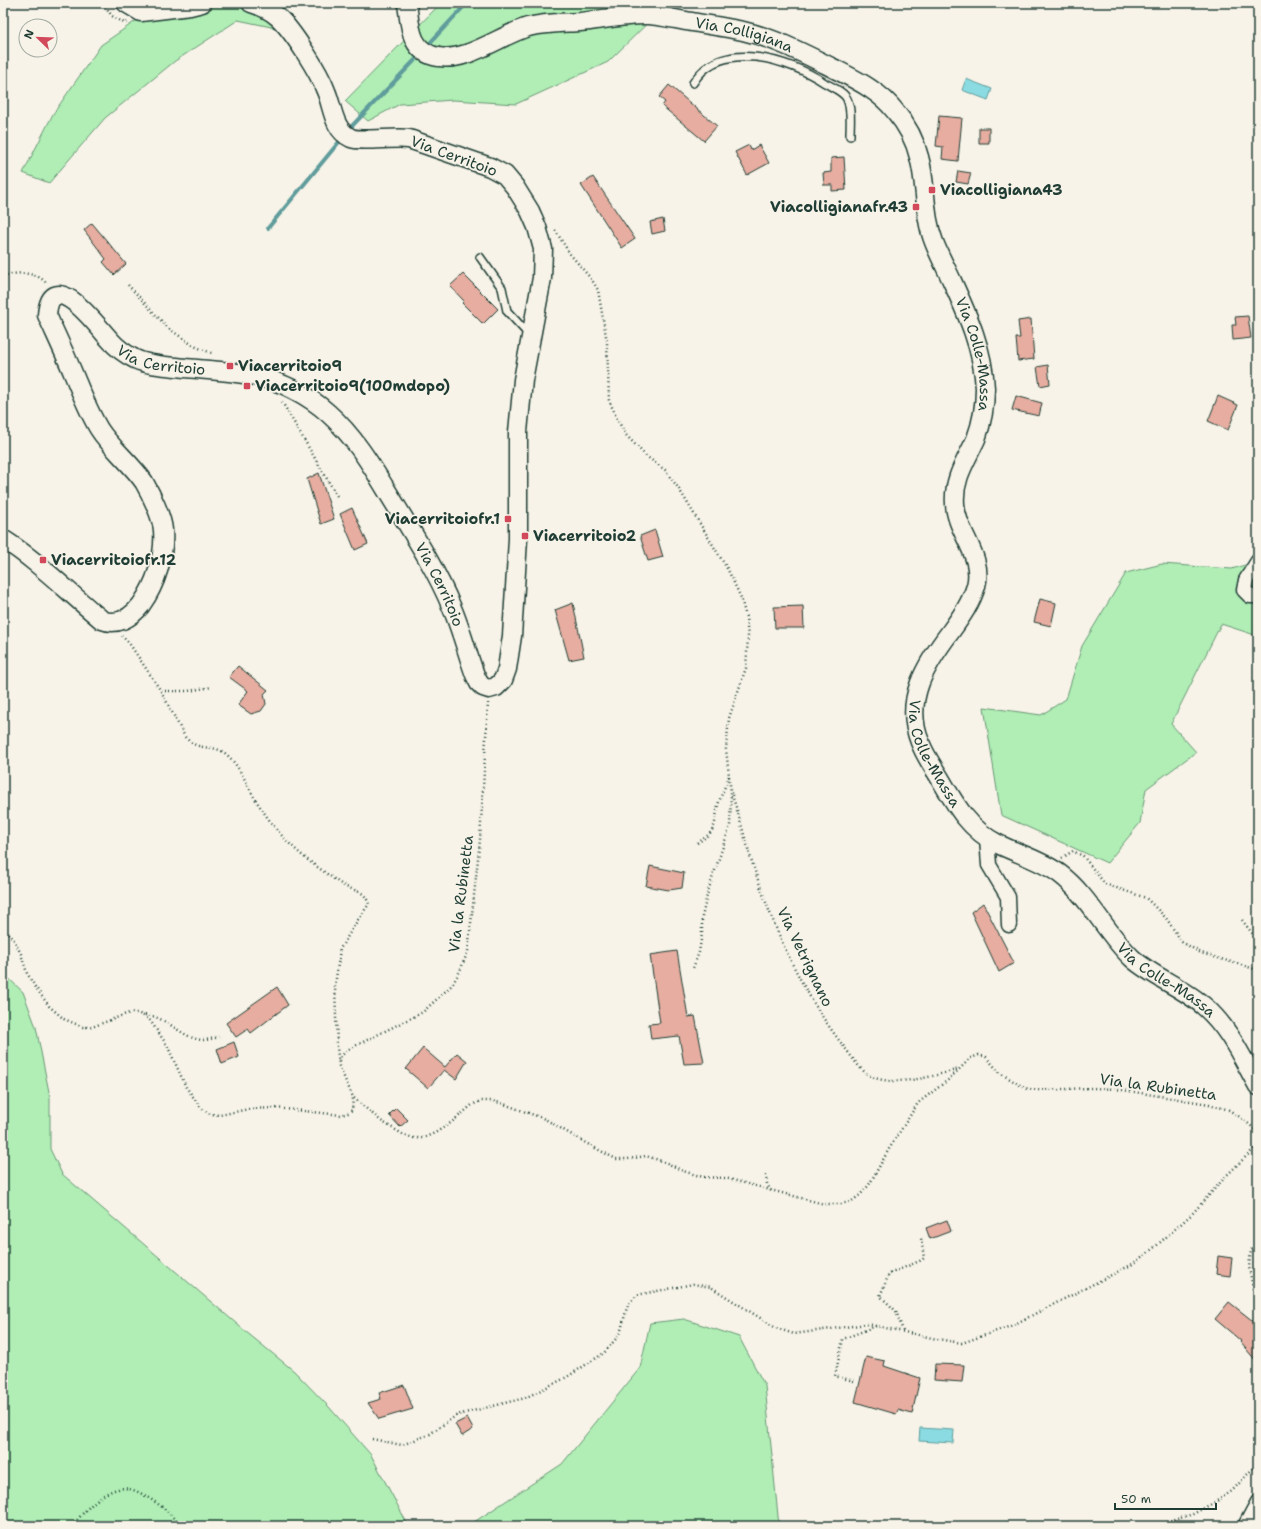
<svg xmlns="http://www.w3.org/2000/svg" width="1261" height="1529" font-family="'Shantell Sans',sans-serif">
	<rect width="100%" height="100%" fill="#f7f3e8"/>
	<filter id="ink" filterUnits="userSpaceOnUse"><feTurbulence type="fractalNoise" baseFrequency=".025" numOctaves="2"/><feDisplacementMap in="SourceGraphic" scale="8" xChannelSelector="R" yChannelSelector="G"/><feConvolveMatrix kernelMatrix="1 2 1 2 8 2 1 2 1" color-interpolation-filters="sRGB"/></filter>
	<g filter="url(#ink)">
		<path fill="#b0eeb5" stroke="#689674" d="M137,3H286L276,28L238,20L175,61L105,118L49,183L23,173L53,114L101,45L140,18Z
			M441,3H668L608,62L516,104L453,100L400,104L368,121L345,101Z
			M1258,561V636L1221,624L1171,724L1196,752L1146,789L1140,823L1107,863L1001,815L984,707L1041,715L1066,699L1082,646L1126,573L1162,564L1232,569Z
			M3,973L23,992L36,1027L50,1097V1149L62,1174L245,1331L294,1371L329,1407L371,1455L408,1525L410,1526H3Z
			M684,1319L739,1337L765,1386L779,1526H468L562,1464L640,1368L650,1323Z"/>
		<path fill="#8adce2" stroke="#5f9c9c" d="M966,79L992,89L988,100L962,90Z
			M920,1428L954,1430L953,1443L919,1441Z"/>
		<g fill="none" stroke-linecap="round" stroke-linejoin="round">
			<path stroke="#5f9c9c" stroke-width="4" d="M428,45L467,3
				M351,127L415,60
				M268,228L339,142"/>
		</g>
		<path fill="#e6ada0" stroke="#1f3d34" d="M669,85L717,126L704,141L662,106L665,102L659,97Z
			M939,116L962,118L958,161L942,159L943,147L936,146Z
			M979,128H989V143H979Z
			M749,145L751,150L759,145L769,163L747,175L735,152Z
			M844,157L846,190L832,191V185H824L823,173L831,172V158Z
			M958,171L971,173L968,184L956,182Z
			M593,177L635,239L622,248L581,185Z
			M663,219L665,231L652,234L650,222Z
			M92,223L126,264L114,275L103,262L106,259L84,230Z
			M463,274L498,309L483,324L462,303L464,301L450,286Z
			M1248,316L1251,338L1233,340L1232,325H1236L1235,317Z
			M1031,319L1034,359L1018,361L1016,338H1020L1018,321Z
			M1048,365L1050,384L1040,386L1037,367Z
			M1016,396L1042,403L1039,416L1012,410Z
			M1218,396L1238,405L1228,430L1208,421Z
			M319,473L334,519L321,524L307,479Z
			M352,508L368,544L355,550L340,514Z
			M655,530L663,557L648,561L640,536Z
			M1040,599L1056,603L1051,626L1034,622Z
			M573,603L584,657L569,660L555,610Z
			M803,606L804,628H775L774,607Z
			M238,666L268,690L264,694L266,704L261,711L251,714L238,705L248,691L229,677Z
			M650,866L684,873L682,888L669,890L646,886Z
			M983,903L1014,963L999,972L971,912Z
			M677,951L688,1017L695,1016L704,1063L684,1064L679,1036L651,1039L649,1024L660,1023L650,955Z
			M277,987L288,1005L251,1033L248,1029L236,1037L226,1023Z
			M234,1042L239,1057L222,1064L217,1049Z
			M423,1048L445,1067L457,1053L467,1061L456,1079L444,1070L428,1088L406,1069Z
			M396,1108L408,1120L400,1127L389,1115Z
			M947,1220L951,1231L930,1239L926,1228Z
			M1218,1256L1232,1258L1230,1276L1216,1274Z
			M1229,1302L1258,1325V1363L1240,1342L1241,1341L1215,1319Z
			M866,1357L885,1361L884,1366L920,1378L912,1414L898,1410L896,1414L855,1402Z
			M935,1364L964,1365L962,1382L934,1380Z
			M404,1385L413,1409L379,1419L368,1403L381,1399L379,1393Z
			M467,1418L473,1429L462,1436L455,1424Z"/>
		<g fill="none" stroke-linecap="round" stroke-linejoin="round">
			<g stroke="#1f3d34" stroke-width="10">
				<path id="service" d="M693,83C720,37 790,60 825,83C832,87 844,92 847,99C852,110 850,124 850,136
					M480,257L502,288L507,311L530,336"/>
			</g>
			<g stroke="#1f3d34" stroke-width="17">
				<path id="minor" d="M1258,561L1246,580L1244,590L1250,596H1258
					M987,838L989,865L1008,897L1009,925
					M1245,1526L1258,1502"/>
			</g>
			<g stroke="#1f3d34" stroke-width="21">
				<g id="tertiary">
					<path d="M126,3L141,12L190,6L202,3"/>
					<path id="s1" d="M407,3C410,26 410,53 439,57C467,62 501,35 528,27C544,23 564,23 580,22C601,20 629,14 649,15C663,16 678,20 692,22C709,25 726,27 743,31C774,38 803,53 831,67C854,79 879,90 895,111C906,124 915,140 919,157C927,185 923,214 934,242C939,255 946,268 952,281C968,316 983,349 985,388C985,405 982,423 976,439C966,461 953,479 955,504C956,532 984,555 976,586C971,603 961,617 951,631C926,664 903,700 920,742C925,756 934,768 941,780C956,806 970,830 998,844C1018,854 1041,860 1060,874C1090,897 1106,934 1133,959C1155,978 1184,988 1205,1007C1230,1029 1242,1058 1258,1086"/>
					<path id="s2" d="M3,539C39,562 69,593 102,620C117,626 131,618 141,605C156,584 165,556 163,530C162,517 151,494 144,482C131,463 111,448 99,429C88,411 81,392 73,373C65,354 56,335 47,315C51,263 98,327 110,340C117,348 125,354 135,359C150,366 169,366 185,368C208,370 232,371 255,376C281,381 308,395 328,413C353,435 370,463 387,491C410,529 435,567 452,608C461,629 467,653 475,675L479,683L483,687L489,689L496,687L503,680L507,669L512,636L518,539V432L523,380L542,278L543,249L537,227L530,211L515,187L505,175L490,167L409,139C395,137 361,142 351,138C333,130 333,107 326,91C319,72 293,31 278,17C270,10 261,6 251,3"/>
				</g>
			</g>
			<path stroke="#1f3d34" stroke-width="2.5" stroke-dasharray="1 3" stroke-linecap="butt" d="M103,3L112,16L124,23L129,22
				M1185,3V5
				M555,230L570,254L592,280L598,290L607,342L609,400L617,419L626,435L646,456L665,470L679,489L728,570L741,598L746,617L748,637L746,668L729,718L726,749L731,793L730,826L708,891L702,917V934L699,952L693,968
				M3,276C16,272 37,271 47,284
				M128,285L168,328L194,346L214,354
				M282,402L337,496
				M161,691H188L212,687
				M732,795C741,821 747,848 756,874C777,937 804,996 845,1048C853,1058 862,1074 875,1078C900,1086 934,1076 959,1069
				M697,843C717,831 714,826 718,805C721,795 726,785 729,776
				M1062,858L1073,851L1083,856L1105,884L1146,898L1166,918L1182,942L1201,953L1258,970
				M1242,920L1258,941
				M3,927L14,940L21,954L27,973L36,988L49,1006L64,1019L83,1027H92L129,1013H138L149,1019L167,1045L186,1087L201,1108L210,1114L220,1115L249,1109L276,1108L341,1115L348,1113L352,1110L353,1097L339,1066L337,1047L335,986L340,949L359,918L369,904C368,901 366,897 363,894C358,891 352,889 346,887C336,881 326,873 316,866C288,846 272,826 254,797C246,783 239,765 226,754C213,743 199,753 185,737L161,691L129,643L122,636
				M145,1015C167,1016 182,1039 203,1040C208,1040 214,1038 219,1037
				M339,1061L341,1056L349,1049L423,1012L452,985L460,971L468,951L480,840L488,703
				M354,1098L381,1121L404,1135L414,1138H423L435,1133L452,1122L472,1105L480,1101H491L501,1103L545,1119L582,1141L616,1159H628L646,1156L665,1162L683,1171L703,1177L725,1178L824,1204H841L852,1201L860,1195L869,1185L889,1149L918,1103L948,1080L971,1058L979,1055L986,1057L1000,1073L1025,1088L1036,1090L1092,1088L1116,1089L1209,1104L1229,1110L1243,1119L1258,1132
				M766,1175L767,1184L771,1191
				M1253,1289L1249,1267L1251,1250L1258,1243
				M903,1331L896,1311L880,1296L889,1274L922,1260L924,1258L921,1238
				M854,1381L835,1376L843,1339L876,1326
				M372,1439L402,1445L430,1434L457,1415L525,1398L567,1377L604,1353L620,1334L627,1307L637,1295L693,1284L711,1287L776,1328L794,1334L867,1324L937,1339L962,1343L1011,1326L1131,1265L1155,1247L1192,1214L1228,1174L1258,1145
				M72,1526C84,1512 99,1493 118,1489C128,1486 139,1492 147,1497C161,1505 171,1513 179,1526
				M1130,1526L1165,1523L1193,1514L1217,1501L1232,1491L1258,1463"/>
			<use href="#service" stroke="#f7f3e8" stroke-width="7"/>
			<use href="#minor" stroke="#f7f3e8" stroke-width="14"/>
			<use href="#tertiary" stroke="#f7f3e8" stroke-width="18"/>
		</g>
	</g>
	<g fill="#d1495b" stroke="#f7f3e8" stroke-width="1.5">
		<rect x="928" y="186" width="8" height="8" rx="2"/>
		<rect x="912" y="203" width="8" height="8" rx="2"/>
		<rect x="226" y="362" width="8" height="8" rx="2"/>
		<rect x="243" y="382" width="8" height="8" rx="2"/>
		<rect x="504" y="515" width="8" height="8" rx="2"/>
		<rect x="521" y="532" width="8" height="8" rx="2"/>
		<rect x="39" y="556" width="8" height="8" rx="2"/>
	</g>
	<g text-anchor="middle" stroke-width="3.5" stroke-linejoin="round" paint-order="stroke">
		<g font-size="15" fill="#1f3d34" stroke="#f7f3e8">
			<text dy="5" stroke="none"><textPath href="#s1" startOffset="383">Via Colligiana</textPath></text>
			<text transform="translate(454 156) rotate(20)" y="5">Via Cerritoio</text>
			<text dy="5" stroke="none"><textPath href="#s1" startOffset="814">Via Colle-Massa</textPath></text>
			<text dy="5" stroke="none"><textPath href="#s2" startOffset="652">Via Cerritoio</textPath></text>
			<text dy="5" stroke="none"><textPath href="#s2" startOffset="1036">Via Cerritoio</textPath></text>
			<text dy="5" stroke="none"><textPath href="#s1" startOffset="1245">Via Colle-Massa</textPath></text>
			<text transform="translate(461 894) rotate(-83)" y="5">Via la Rubinetta</text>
			<text transform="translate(805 957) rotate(64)" y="5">Via Vetrignano</text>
			<text dy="5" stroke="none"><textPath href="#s1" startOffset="1581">Via Colle-Massa</textPath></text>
			<text transform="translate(1158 1087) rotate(8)" y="5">Via la Rubinetta</text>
		</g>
		<g font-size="15" font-weight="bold" fill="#1f3d34" stroke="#f7f3e8" text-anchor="start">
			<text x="940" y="195">Viacolligiana43</text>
			<text x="908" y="212" text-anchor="end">Viacolligianafr.43</text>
			<text x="238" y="371">Viacerritoio9</text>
			<text x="255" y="391">Viacerritoio9(100mdopo)</text>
			<text x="500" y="524" text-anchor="end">Viacerritoiofr.1</text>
			<text x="533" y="541">Viacerritoio2</text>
			<text x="51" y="565">Viacerritoiofr.12</text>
		</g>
	</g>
	<rect width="1261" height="1529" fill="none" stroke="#f7f3e8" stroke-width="16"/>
	<rect x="8" y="8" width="1245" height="1513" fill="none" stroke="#1f3d34" stroke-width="1.5" filter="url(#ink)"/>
	<g transform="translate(38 38) rotate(293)"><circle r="19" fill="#f7f3e8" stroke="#a1aaa0"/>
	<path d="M0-3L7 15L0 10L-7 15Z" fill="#d1495b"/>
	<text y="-6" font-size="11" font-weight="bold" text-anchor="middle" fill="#1f3d34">N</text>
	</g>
	<path d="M1115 1503v6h101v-6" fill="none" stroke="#1f3d34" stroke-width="2"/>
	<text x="1121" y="1503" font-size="12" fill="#1f3d34" stroke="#f7f3e8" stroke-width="3" paint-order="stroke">50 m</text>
</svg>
